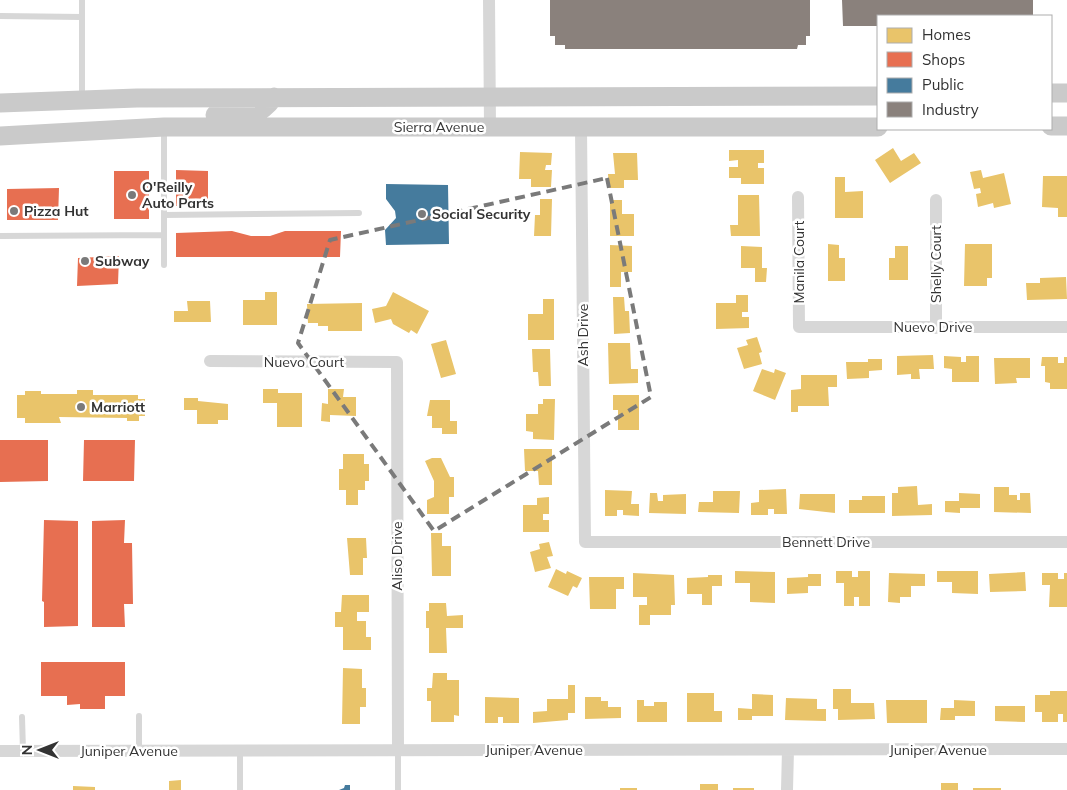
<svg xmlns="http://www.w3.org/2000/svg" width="1067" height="790" font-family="Mulish,sans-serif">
	<rect width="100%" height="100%" fill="#fff"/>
	<path fill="#e9c46a" d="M893,148L901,161L914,153L921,163L890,183L875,160Z
		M729,150H764V163H758V168H764V184H741V178H729V167H738V160L729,161Z
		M520,152L552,153L551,165H546L545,170H552L551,187H531V179H519Z
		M613,153H637L638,180H624V188H609L608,174H615Z
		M981,170L983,178L1004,173L1011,204L994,208L993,203L978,207L976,194L981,193L980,188L974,189L970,172Z
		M1043,176H1067V217H1058V208L1042,207Z
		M835,177H845V192L863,191V218H835Z
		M738,195H759L760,236H731L730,225H738Z
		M540,199H552L551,236H534L535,215H540Z
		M610,200H622V214H634V236H610Z
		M828,244L839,245V258H845V281H828Z
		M965,244H992V278H987V286H964Z
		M610,245L632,246V272H621V287H610Z
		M741,246L762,247V268H767L766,282H755V268H741Z
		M895,246H908V280H889V258H895Z
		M1066,277L1067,299L1027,300L1026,283H1040V278Z
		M265,292H277V325H243V300H265Z
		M393,292L429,311L417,334L411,330L409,333L393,324L391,319L375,323L372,309L386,306Z
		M736,295H748V312H742V317H749V328L716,329V303H736Z
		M613,297H624L625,311H629L630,333L614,334Z
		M543,299H554V340H528V314H543Z
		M187,301H210L211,322H174V311H188Z
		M362,303V331H328V326H318V323H308L307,304Z
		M757,337L762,352L759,353L762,364L744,369L737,348L748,345L746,340Z
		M446,340L456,374L441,378L431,344Z
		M608,343H630L631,369H638V383L609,384Z
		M532,349H550L551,386H539L538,372H533Z
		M933,355L934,369H919L920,379H911V374L897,375V356Z
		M944,356L961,357V362H966V356H979V382H952V369L944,368Z
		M1042,357H1058V363H1064V357H1067V389H1050V383L1045,382V366H1041Z
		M994,358H1030V378H1016L1017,383L995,384Z
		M868,359H882V370L869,371V378L847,379L846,362H868Z
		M762,369L774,373L775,369L786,373L775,400L753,391Z
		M801,375H837V387H828L829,406H798V412H791V390L801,389Z
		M263,389H278V393H302V427H277V403H263Z
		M328,389H344L343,397H356V416L330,415V422L321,421L322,403L328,404Z
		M77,390H93V395H138V399H145V416H139V421H127V418L59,417L61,423H25V418H17V395H25V391H41V394H77Z
		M613,395H639V430H618V410H613Z
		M184,398H198V401L228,404V420H218V424H197V410H184Z
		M543,399H555L554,440L533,439V432L526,431V414H538V404H543Z
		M430,400H450V421H457V434H442V428H432V416H427Z
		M524,449H552V485H539L538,471H525Z
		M343,454H364V464H369V481H365V490H358V505H346V490H339V469H343Z
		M432,458H441L450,477H454V497H449V514H427V500L434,497V481L425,461Z
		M917,486L918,505L932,504V515L892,516V493H898V487Z
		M994,487H1009V495H1017V500H1020V493H1030L1031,513L994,512Z
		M786,489L787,514H774V509H768V515H751V503L759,502V490Z
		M605,490L632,491L631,504H639V516L623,515V510H617V516H605Z
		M713,491H740L739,513L698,512L699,502H713Z
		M650,493H657L658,501H663V495L686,494V514L649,513Z
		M959,493L980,494V508H960V513L945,512V501H959Z
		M800,494H835V513L799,509Z
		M862,496H885V513H849V500H862Z
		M549,497V514H543V520H549V532H523V505H537V498Z
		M431,533H442V546H451V576H432Z
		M347,538H366L367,558H363V575H350Z
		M549,542L553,556L547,557L551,568L535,572L530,552L540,549L539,544Z
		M556,569L566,574L567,571L582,578L577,588L573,586L568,596L548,587Z
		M735,571L775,572V603L750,602V583H735Z
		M836,571H852V577H858V571H870V606H859V597H854V606H844V583H836Z
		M937,571H978V594L952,593V582H937Z
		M1025,572L1026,591L990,592L989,574Z
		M633,573L674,575L675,605H671V615H650V625H639V605H647V597H633Z
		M889,573L925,574V586H911V597H900V603L888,602Z
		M1042,573H1058V579H1064V573H1067V607H1049L1050,585H1042Z
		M808,574H821V586H808V593L787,594V578L808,577Z
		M708,575H722V586H712V605H702V594H687V578L708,577Z
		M589,577H624V589H616V609H590Z
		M342,595H369V612H357V621H366V637H371V650H343V627H335V612H341Z
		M429,603H446L447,616L463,615V628H446L447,653H429V628H426V611H429Z
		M343,668L362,669V688H366V707H360V724H342Z
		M433,673H447V680H459V716L454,715V722H431V701H427V688H432Z
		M568,685H575V713H568V720L533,723V712L547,711V699H568Z
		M833,689H851V703H874L875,719L838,720V709H833Z
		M1050,691H1067V722H1063V714H1058V722H1042V712H1035V695H1050Z
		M687,693H714V711H722V722H687Z
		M752,694L773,695V716H752V720H738V708L752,709Z
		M485,697L519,698V723H503V717H498V723H485Z
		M585,697H601V701H608V707H621V718L585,719Z
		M786,698L817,699V709H826V721L785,720Z
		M637,700H644V706H654V702H667V722H637Z
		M886,700H927V723H887Z
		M954,700L975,701V716H955V720H940L941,708H954Z
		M995,706H1025V722L995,721Z
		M181,780V790H169V781Z
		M941,783H958V790H941Z
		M700,784H718V790H700Z
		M73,786L95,787V790H73Z
		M620,788H637V790H620Z
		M733,788H754V790H733Z
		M973,788H1001V790H973Z"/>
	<path fill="#e76f51" d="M176,170L208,171V205L176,206Z
		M114,171H149V219H114Z
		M59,188L58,220H7V189Z
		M232,231L251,236H270L285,231H341L340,257H176V233Z
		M119,256L118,284L77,286L78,258Z
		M0,440H48V481L0,482Z
		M84,440H135L134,481H83Z
		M44,520L78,521V626L44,627V602L42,601Z
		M125,520L124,543H132L133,604H124L125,627H92V521Z
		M41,662H125V696H105V709H80V704L67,705V696H41Z"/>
	<path fill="#457b9d" d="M386,184L448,185L449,244L386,245L385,230L396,218L395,211L386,199Z
		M345,785H350V790H339L344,788Z"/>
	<path fill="#8a817c" d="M550,0H810V36H806V45H798L797,49H565V45H555V36H550Z
		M842,0H1033V16H878V26H843Z"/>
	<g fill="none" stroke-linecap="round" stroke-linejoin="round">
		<path stroke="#d7d7d7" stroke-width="6" d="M82,0V99
			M0,16L82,17
			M164,128V265
			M164,215L359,213
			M0,236L164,235
			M22,717L23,751
			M139,751V716
			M240,751V790
			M398,751V790"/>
		<path stroke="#d7d7d7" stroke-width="12" d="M489,0L490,127
			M581,128L585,542H1067
			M798,197L799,327H1067
			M936,328V200
			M210,361L397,362L398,751
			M0,751L1067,749
			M787,790L788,750"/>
		<path stroke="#cacaca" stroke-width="19" d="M1051,93H1067
			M0,103L137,98L878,96
			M215,115C242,115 257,121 274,97
			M1051,126H1067
			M0,136L164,127H878"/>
	</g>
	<path fill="none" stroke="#7a7a7a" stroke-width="4" stroke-dasharray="10 6" stroke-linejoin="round" d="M607,178L651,397L434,531L298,343L330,240Z"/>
	<g fill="#7a7a7a" stroke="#fff" stroke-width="2">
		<circle cx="132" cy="195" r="5"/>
		<circle cx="14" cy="211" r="5"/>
		<circle cx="422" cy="214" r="5"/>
		<circle cx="85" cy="261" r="5"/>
		<circle cx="81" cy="407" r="5"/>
	</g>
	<g text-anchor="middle" stroke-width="5" stroke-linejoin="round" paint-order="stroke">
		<g font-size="14" fill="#333" stroke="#fff">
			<text x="439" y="132">Sierra Avenue</text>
			<text transform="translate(799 262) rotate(-90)" y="5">Manila Court</text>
			<text transform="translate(936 264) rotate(-90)" y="5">Shelly Court</text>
			<text x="933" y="332">Nuevo Drive</text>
			<text transform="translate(583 335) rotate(-90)" y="5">Ash Drive</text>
			<text x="304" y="367">Nuevo Court</text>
			<text x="826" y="547">Bennett Drive</text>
			<text transform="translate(397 556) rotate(-90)" y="5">Aliso Drive</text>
			<text x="534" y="755">Juniper Avenue</text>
			<text x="938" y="755">Juniper Avenue</text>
			<text x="129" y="756">Juniper Avenue</text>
		</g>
		<g font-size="14" font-weight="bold" fill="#333" stroke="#fff" text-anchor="start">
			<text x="142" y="192">O'Reilly<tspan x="142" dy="16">Auto Parts</tspan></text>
			<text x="24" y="216">Pizza Hut</text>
			<text x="432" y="219">Social Security</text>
			<text x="95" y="266">Subway</text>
			<text x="91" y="412">Marriott</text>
		</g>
	</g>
	<rect x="877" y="15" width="175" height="115" fill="#ffffff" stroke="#adadad"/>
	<rect x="887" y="28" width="25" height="15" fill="#e9c46a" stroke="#adadad"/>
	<text x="922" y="40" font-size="15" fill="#333333">Homes</text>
	<rect x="887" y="52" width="25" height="15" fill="#e76f51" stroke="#adadad"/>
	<text x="922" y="65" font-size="15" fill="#333333">Shops</text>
	<rect x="887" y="78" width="25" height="15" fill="#457b9d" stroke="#adadad"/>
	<text x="922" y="90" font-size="15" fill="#333333">Public</text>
	<rect x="887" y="102" width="25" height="15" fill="#8a817c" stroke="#adadad"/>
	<text x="922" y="115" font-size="15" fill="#333333">Industry</text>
	<g transform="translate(40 750) rotate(270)" stroke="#ffffff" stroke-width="4" paint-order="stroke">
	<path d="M0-4L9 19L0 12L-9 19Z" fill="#333333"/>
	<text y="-8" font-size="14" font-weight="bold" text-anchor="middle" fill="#333333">N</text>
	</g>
</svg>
